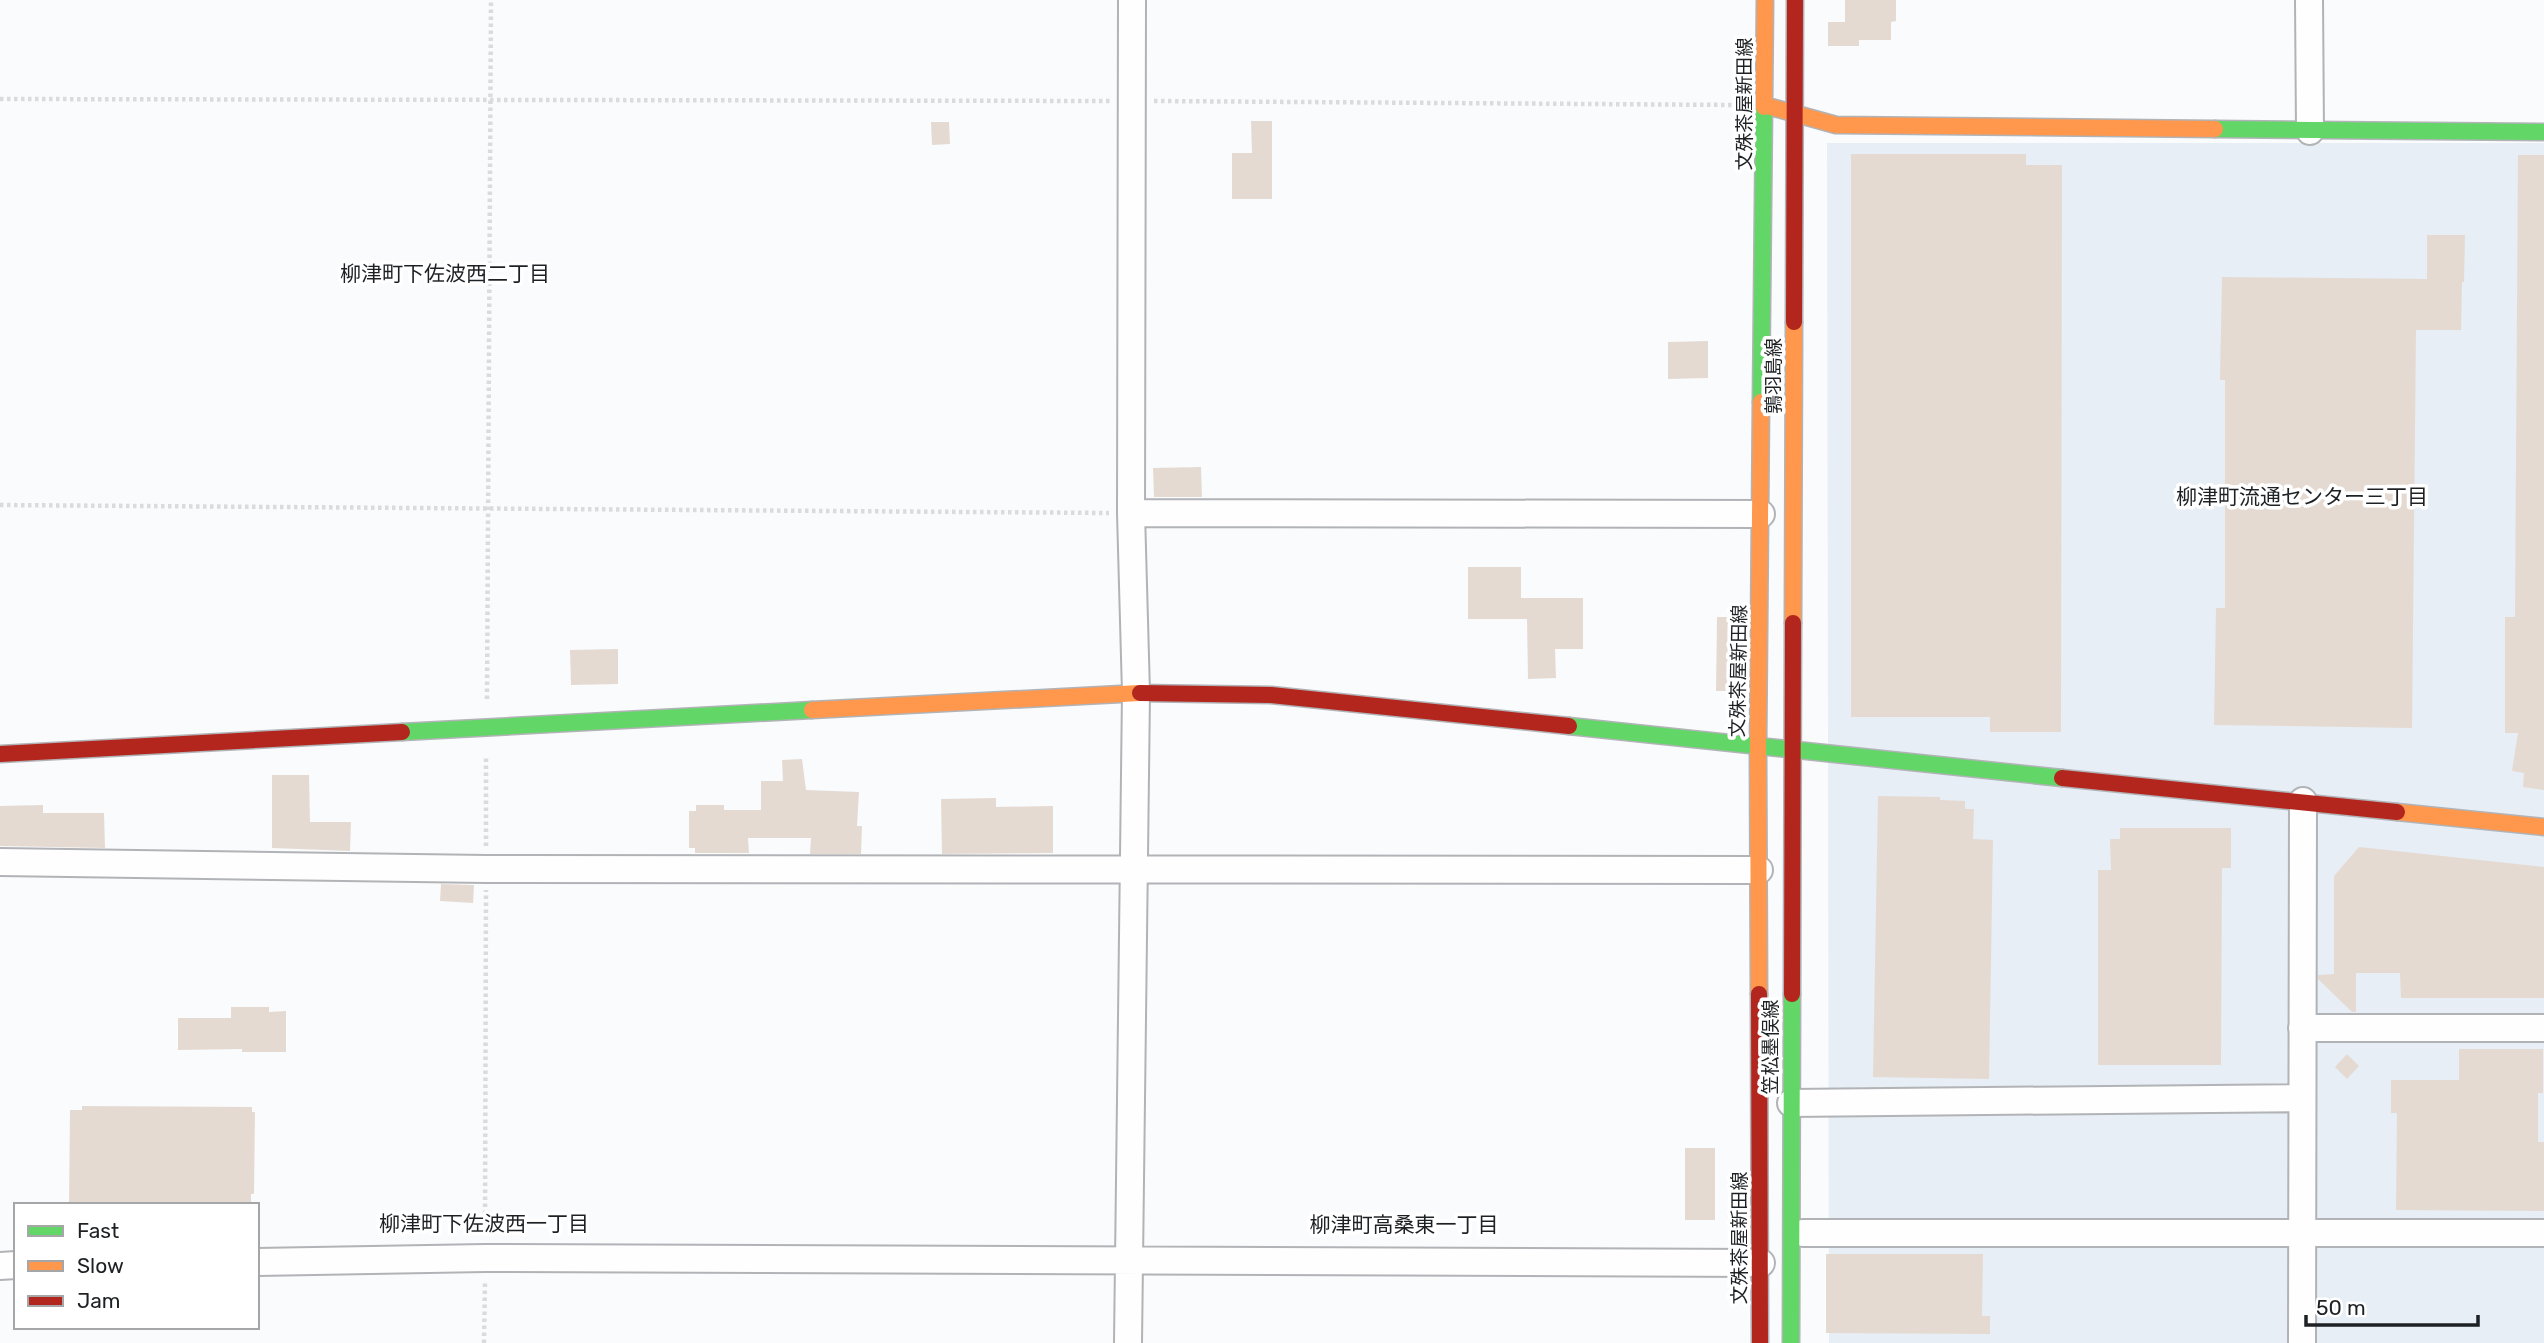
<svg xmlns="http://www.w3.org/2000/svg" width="2544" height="1343" font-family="Rubik,'Noto Sans JP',sans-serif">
	<rect width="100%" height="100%" fill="#f9fbfd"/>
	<path fill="#e7eef5" d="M1827,143H2544V1343H1829Z"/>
	<path fill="#e5dad2" d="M1845,0H1896V21L1891,22V40H1859V46H1828V22H1845Z
		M1251,121H1272V199H1232V153H1252Z
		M931,122H949L950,144L932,145Z
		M1851,154H2026V165H2062L2061,732H1990V717H1851Z
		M2518,155H2544V790L2523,787L2524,773L2512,771L2518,733H2505V617H2515Z
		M2427,235H2465L2464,282H2462L2461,330H2416L2412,728L2214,725L2216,608H2225V380H2220L2222,277L2427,279Z
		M1708,341V378L1668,379V342Z
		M1201,467L1202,497H1154L1153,468Z
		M1468,567H1521V598H1583V649H1555L1556,678L1528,679L1527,619H1468Z
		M1717,617H1737L1735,691H1716Z
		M618,649V684L571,685L570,650Z
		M802,759L806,790L859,792L857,826H862L861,854H810L811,838H748L749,853H695V848H689V811H696V805H724V810H761V781H783L782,760Z
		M272,775H309L310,822H351L350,851L272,848Z
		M1878,796L1940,797V800L1965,801V809H1974L1973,839L1993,840L1989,1079L1873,1077Z
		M996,798V807L1053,806V853L942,854L941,799Z
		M43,805V813H104L105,848L0,846V806Z
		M2120,828H2231V868H2222L2221,1065H2098V870H2111L2110,839H2120Z
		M2359,847L2544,867V998H2401L2400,973H2356V1012H2352L2318,979V975L2334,974V876Z
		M441,884L474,885L473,903L440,901Z
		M231,1007H269V1012L286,1011V1052H242V1049L178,1050V1018H231Z
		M2459,1049H2543V1093H2538V1142H2544V1211L2396,1210L2397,1113H2391V1080H2459Z
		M2347,1054L2359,1066L2347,1079L2335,1067Z
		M82,1106L252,1107V1112H255L254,1194H251V1205H69L70,1110H82Z
		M1685,1148H1715V1220H1685Z
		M1826,1254H1983L1982,1316H1990V1334L1826,1333Z"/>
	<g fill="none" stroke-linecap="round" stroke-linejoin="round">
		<g stroke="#b1b3b6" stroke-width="30">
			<path id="street" d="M2309,0L2310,131
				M1131,513L1761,514
				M0,862L486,869L1759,870
				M2302,1028H2544
				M1791,1103L2302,1098
				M1803,1233H2544
				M257,1262L485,1258L1761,1263
				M0,1266L16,1265
				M1128,1343L1136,693L1131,513L1132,0
				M2302,1343L2303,801"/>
		</g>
		<g stroke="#b1b3b6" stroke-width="19">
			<path id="fast" d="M2215,129L2544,132
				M1761,402L1764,107
				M1569,726L2062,778
				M402,732L812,710
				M1791,1343L1792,994"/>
		</g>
		<g stroke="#b1b3b6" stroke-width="19">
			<path id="slow" d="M1764,107L1765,0
				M1771,107L1836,125L2215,129
				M1793,623L1794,322
				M812,710L1140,693
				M2397,812L2544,827
				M1759,994L1758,748L1761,402"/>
		</g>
		<g stroke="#b1b3b6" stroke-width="19">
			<path id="jam" d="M1794,322L1795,0
				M1140,693L1271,695L1569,726
				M0,754L402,732
				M2062,778L2397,812
				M1759,994L1760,1343
				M1792,994L1793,623"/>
		</g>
		<path stroke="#dadbdc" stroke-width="4.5" stroke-dasharray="3.5 3.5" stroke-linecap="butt" d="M0,99L1110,101
			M1154,101L1736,105
			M0,505L1109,513
			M487,699L491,0
			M486,846V757
			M485,1235L486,890
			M484,1343L485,1282"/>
		<use href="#street" stroke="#fefeff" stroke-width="26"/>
		<use href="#fast" stroke="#63d668" stroke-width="16"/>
		<use href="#slow" stroke="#ff974d" stroke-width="16"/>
		<use href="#jam" stroke="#b3261e" stroke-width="16"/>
	</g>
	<g text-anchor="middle" stroke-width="7" stroke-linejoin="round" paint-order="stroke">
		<g font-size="19" fill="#1e2124" stroke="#fff">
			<text transform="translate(1744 104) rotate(-90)" y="7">文殊茶屋新田線</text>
			<text transform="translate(1773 376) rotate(-90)" y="7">鶉羽島線</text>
			<text transform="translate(1738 671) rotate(-89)" y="7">文殊茶屋新田線</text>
			<text transform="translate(1770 1047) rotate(-90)" y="7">笠松墨俣線</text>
			<text transform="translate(1739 1238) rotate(-90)" y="7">文殊茶屋新田線</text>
		</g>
		<g font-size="21" fill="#1e2124" stroke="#fff">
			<text x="445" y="281">柳津町下佐波西二丁目</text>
			<text x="2302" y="504">柳津町流通センター三丁目</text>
			<text x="484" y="1231">柳津町下佐波西一丁目</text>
			<text x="1404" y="1232">柳津町高桑東一丁目</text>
		</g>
	</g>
	<rect x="14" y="1203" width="245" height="126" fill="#ffffff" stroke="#a5a6a7" stroke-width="2"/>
	<rect x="28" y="1226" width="35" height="10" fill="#63d668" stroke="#a5a6a7" stroke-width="2"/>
	<text x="77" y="1238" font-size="21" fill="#1e2124">Fast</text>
	<rect x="28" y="1261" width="35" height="10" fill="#ff974d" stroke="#a5a6a7" stroke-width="2"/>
	<text x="77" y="1273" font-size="21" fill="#1e2124">Slow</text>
	<rect x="28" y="1296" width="35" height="10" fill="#b3261e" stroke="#a5a6a7" stroke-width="2"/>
	<text x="77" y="1308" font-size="21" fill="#1e2124">Jam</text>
	<path d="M2306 1315v10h172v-10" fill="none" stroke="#1e2124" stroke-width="3.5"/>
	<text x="2316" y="1315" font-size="21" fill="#1e2124" stroke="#ffffff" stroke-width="5" paint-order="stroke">50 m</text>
</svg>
